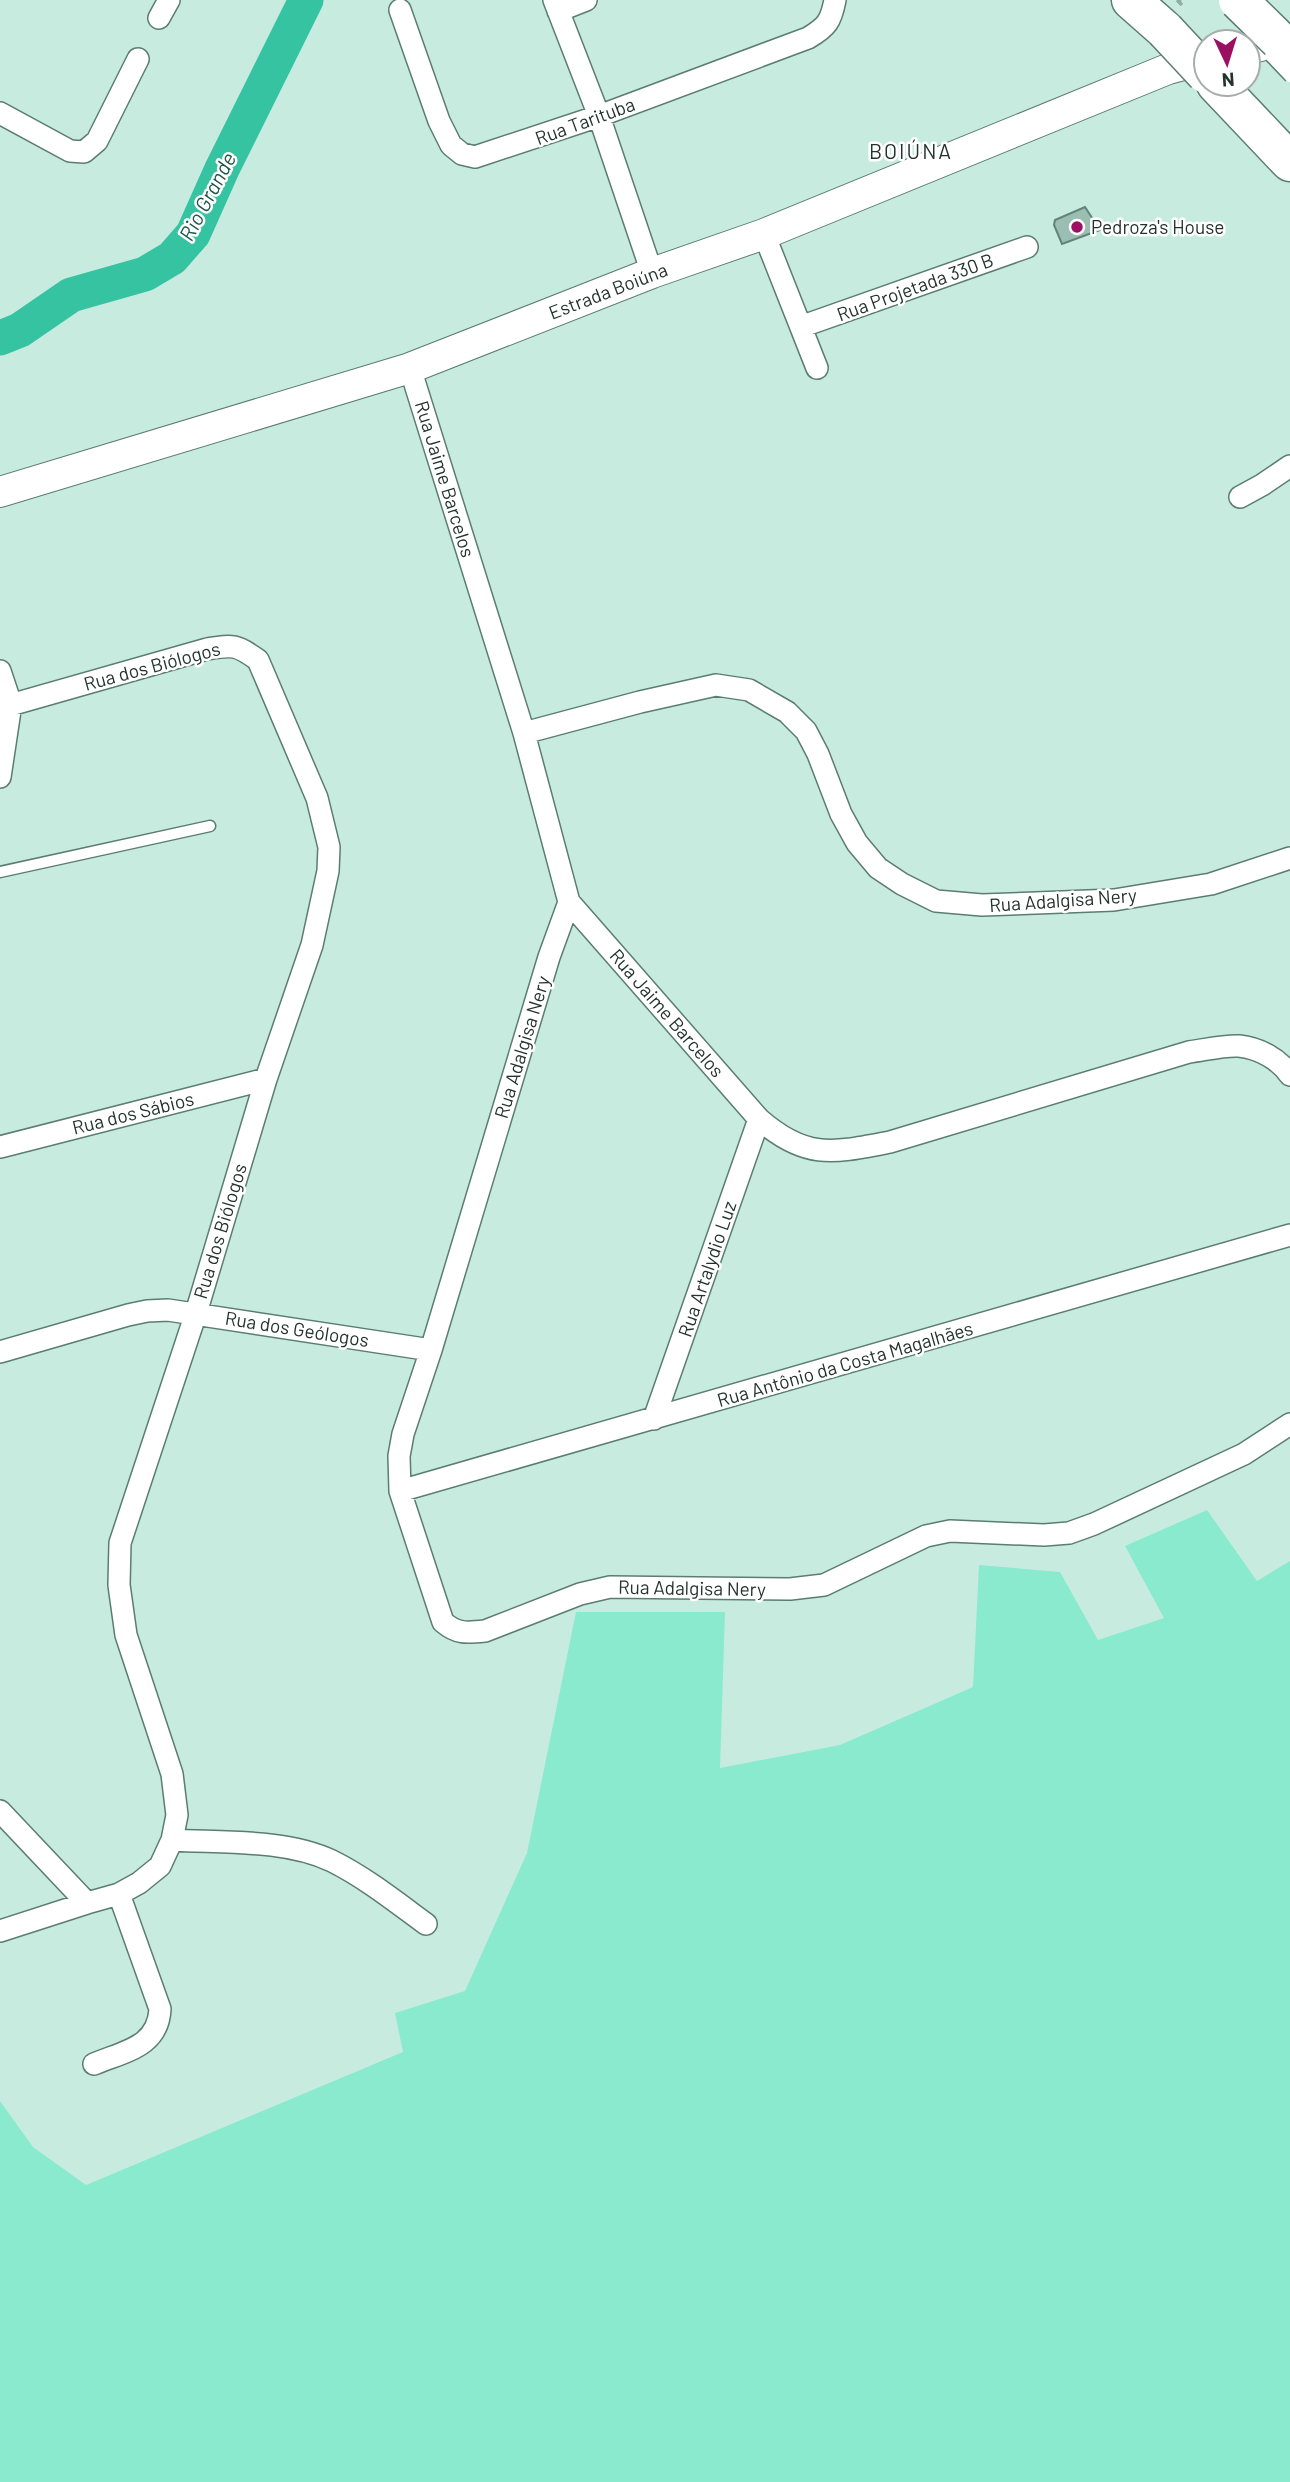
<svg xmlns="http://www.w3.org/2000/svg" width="1290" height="2482" font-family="Barlow,sans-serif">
	<rect width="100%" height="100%" fill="#c7ecdf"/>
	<path fill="#8aeacd" d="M1207,1510L1257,1581L1290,1561V2482H0V2101L33,2147L86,2185L403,2052L395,2013L465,1991L527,1853L576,1612H725L720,1768L840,1745L973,1687L979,1565L1060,1572L1098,1640L1164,1618L1125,1546Z"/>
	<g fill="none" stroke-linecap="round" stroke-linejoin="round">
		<path stroke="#36c3a1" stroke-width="35" d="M0,338L20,330L71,295L145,274L172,258L193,234L222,169L306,0"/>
	</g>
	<path fill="#9bbeb2" stroke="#628378" stroke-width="2" d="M1085,207L1100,230L1062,244L1054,225L1055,220Z"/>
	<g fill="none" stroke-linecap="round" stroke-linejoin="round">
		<g stroke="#5b7c72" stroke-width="13">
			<path id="lane" d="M0,872L210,826"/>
		</g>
		<g stroke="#5b7c72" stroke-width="24">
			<path id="street" d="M554,0L599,116L652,273
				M400,10L439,121L451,145L462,154L475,157L599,116L808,38C827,27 831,21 835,0
				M558,11L586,0
				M159,18L169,0
				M0,113L70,151L84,152L97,141L138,59
				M764,234L817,368
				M803,326L1027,247
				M410,368L524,733L569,902L759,1119C806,1160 833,1153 890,1142L1189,1052C1205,1050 1224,1045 1239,1046C1259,1048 1279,1059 1290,1075
				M1240,497L1262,485L1290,466
				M0,671L11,704L0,777
				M0,708L207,649C233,645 236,644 258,660L317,798L329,847L328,871L312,945L266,1079L196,1313L120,1543L119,1585L126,1635L172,1774L177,1815L172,1840L160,1866L139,1883L119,1894L87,1903L0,1811
				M524,733L640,702L716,685L749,690L787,712L806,731L818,754L841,814L857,843L878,868L902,884L936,901L982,905L1114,900L1211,884L1290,858
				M569,902L549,957L431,1350L403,1434L399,1456L400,1491L443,1622C457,1634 466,1633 485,1631L580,1594L610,1587L790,1589L824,1585L926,1536L950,1531L1044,1535L1069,1533L1094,1524L1244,1454L1290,1424
				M0,1147L266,1079
				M0,1352L128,1315L147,1311L168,1310L431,1350
				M654,1419L759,1119
				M400,1491L1290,1235
				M172,1840C222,1843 286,1839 332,1861C366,1878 396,1902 426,1924
				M0,1931L87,1903
				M94,2064C125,2051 158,2047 160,2009L119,1894"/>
		</g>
		<g stroke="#5b7c72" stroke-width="32">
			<path id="secondary" d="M1248,49L1290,39
				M0,492L410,368L652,273L764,234L1168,69L1206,59"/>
		</g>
		<g stroke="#5b7c72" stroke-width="41">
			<path id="highway" d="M1131,0L1165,30
				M1216,84L1290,162"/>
		</g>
		<path stroke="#8fada3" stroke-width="3.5" stroke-dasharray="7 3.5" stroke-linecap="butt" d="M1177,0L1182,5L1179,0"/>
		<use href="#lane" stroke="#fff" stroke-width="10"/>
		<use href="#street" stroke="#fff" stroke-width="21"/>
		<use href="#secondary" stroke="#fff" stroke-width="30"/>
		<use href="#highway" stroke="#fff" stroke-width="38"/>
		<g stroke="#5b7c72" stroke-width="13" stroke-linecap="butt">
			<path id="lane-bridge" d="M1270,56L1290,77"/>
		</g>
		<g stroke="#5b7c72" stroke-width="41" stroke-linecap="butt">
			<path id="highway-bridge" d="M1238,0L1290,51
				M1165,30L1206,74"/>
		</g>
		<use href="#lane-bridge" stroke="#fff" stroke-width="10"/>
		<use href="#highway-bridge" stroke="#fff" stroke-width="38"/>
	</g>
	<circle fill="#9b1060" stroke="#fff" stroke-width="2.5" cx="1077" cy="227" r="7"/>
	<g text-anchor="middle" stroke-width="5" stroke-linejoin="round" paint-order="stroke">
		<g font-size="19" fill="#24332e" stroke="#fff">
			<text transform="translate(585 121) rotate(-20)" y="7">Rua Tarituba</text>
			<text transform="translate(915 287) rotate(-20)" y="7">Rua Projetada 330 B</text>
			<text transform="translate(608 291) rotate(-21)" y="7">Estrada Boiúna</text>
			<text transform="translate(445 479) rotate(73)" y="7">Rua Jaime Barcelos</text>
			<text transform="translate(152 666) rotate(-15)" y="7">Rua dos Biólogos</text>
			<text transform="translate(1063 900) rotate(-4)" y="7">Rua Adalgisa Nery</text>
			<text transform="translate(667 1013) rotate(49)" y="7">Rua Jaime Barcelos</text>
			<text transform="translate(522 1047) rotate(-73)" y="7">Rua Adalgisa Nery</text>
			<text transform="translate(133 1113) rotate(-14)" y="7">Rua dos Sábios</text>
			<text transform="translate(220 1231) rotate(-73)" y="7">Rua dos Biólogos</text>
			<text transform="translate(707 1269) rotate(-71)" y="7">Rua Artalydio Luz</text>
			<text transform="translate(297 1329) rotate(9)" y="7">Rua dos Geólogos</text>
			<text transform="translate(845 1364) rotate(-16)" y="7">Rua Antônio da Costa Magalhães</text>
			<text transform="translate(692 1588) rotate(1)" y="7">Rua Adalgisa Nery</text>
		</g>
		<g font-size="19" fill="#24332e" stroke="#fff" text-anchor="start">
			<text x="1091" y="234">Pedroza's House</text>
		</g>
		<g font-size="21" letter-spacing="2" fill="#24332e" stroke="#fff">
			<text x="911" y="159">BOIÚNA</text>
		</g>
		<g font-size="21" font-style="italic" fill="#205748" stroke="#fff">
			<text transform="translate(208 197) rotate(-62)" y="7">Rio Grande</text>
		</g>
	</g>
	<g transform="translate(1227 63) rotate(176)"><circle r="33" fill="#ffffff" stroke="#a7adab" stroke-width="2"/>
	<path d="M0-5L12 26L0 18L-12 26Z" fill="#9b1060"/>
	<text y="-10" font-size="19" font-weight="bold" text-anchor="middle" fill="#24332e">N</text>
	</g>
</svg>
